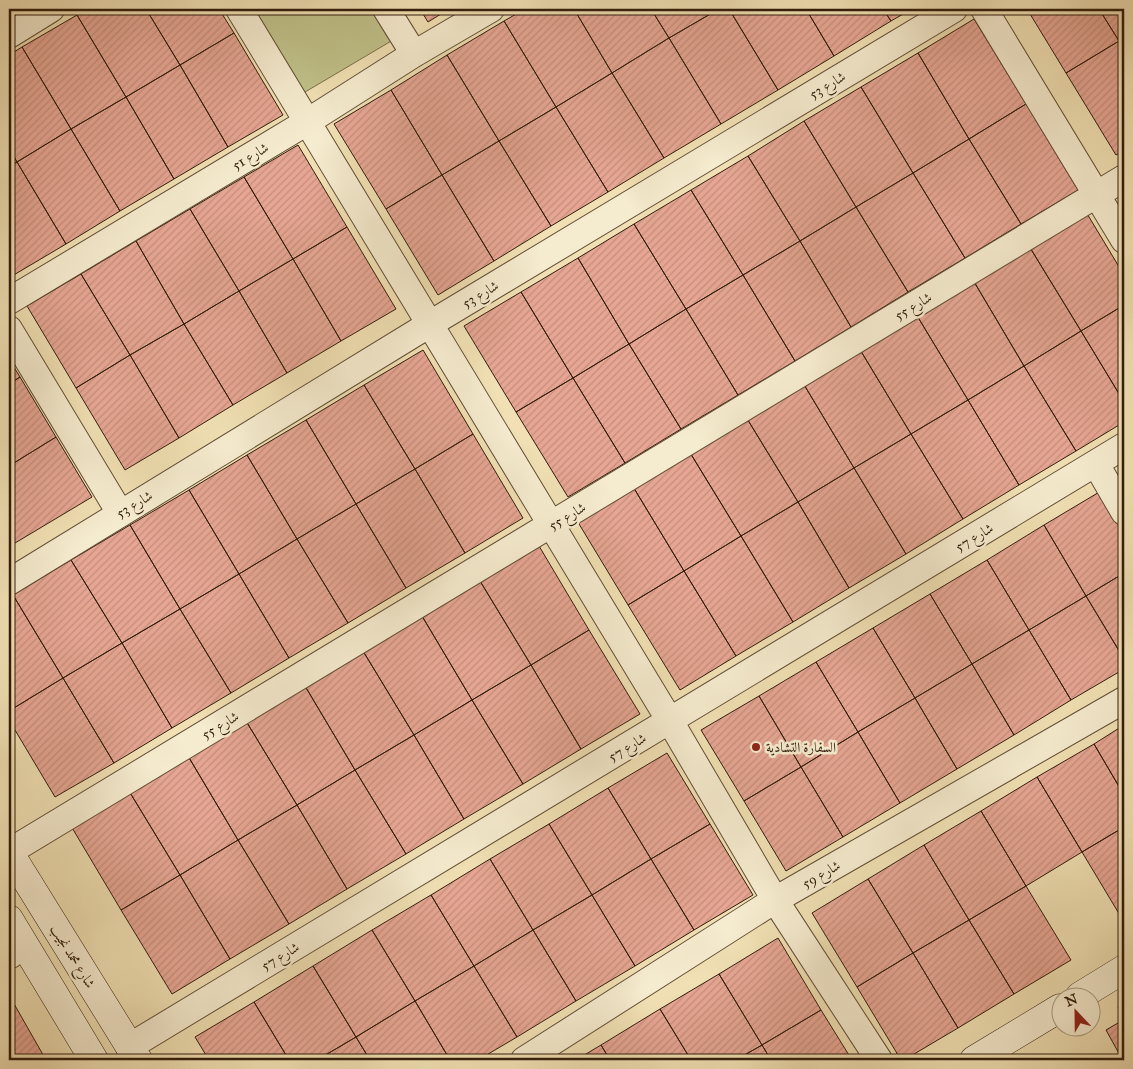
<svg xmlns="http://www.w3.org/2000/svg" width="1133" height="1069" font-family="'IM FELL Great Primer',Amiri,serif">
	<defs>
		<pattern id="building-hatch" width="6" height="6" patternUnits="userSpaceOnUse" patternTransform="scale(1.25)"><rect width="6" height="6" fill="#e6a693"/><path d="M-1 1l2-2M0 6l6-6M5 7l2-2" fill="none" stroke="#c68e7e"/></pattern>
	</defs>
	<rect width="100%" height="100%" fill="#f0e0b3"/>
	<filter id="stains"><feTurbulence type="fractalNoise" baseFrequency=".004" numOctaves="4"/><feColorMatrix values="0 0 0 0 .2 0 0 0 0 .09 0 0 0 0 .02 0 0 0 .5 -.17"/></filter>
	<radialGradient id="worn" r=".72"><stop offset=".6" stop-color="#630" stop-opacity="0"/><stop offset="1" stop-color="#630" stop-opacity=".3"/></radialGradient>
	<path fill="#c0c189" stroke="#796f4a" d="M248,9H374L393,40L300,95Z"/>
	<path fill="url(#building-hatch)" stroke="#321d0c" d="M87,9H146L180,65L126,97L77,15Z
		M146,9H219L234,33L180,65Z
		M420,9H449L428,22Z
		M525,9H574L612,73L556,107L504,21Z
		M574,9H651L669,38L612,73Z
		M651,9H719L669,38Z
		M719,9H729L778,90L721,124L669,38Z
		M729,9H806L834,56L778,90Z
		M806,9H883L891,21L834,56Z
		M883,9H912L891,21Z
		M1027,9H1099L1119,41L1066,73Z
		M1099,9H1124V38L1119,41Z
		M77,15L126,97L71,129L22,47Z
		M974,19L1026,104L969,139L918,53Z
		M504,21L556,107L499,141L447,55Z
		M234,33L283,115L228,147L180,65Z
		M669,38L721,124L664,158L612,73Z
		M1124,38V50L1119,41Z
		M1119,41L1124,50V150L1116,155L1066,73Z
		M22,47L71,129L17,162L9,148V55Z
		M918,53L969,139L913,173L861,87Z
		M447,55L499,141L442,175L391,90Z
		M180,65L228,147L174,179L126,97Z
		M612,73L664,158L608,192L556,107Z
		M861,87L913,173L856,207L804,121Z
		M391,90L442,175L386,209L334,124Z
		M126,97L174,179L120,211L71,129Z
		M1026,104L1078,190L1021,224L969,139Z
		M556,107L608,192L551,226L499,141Z
		M804,121L856,207L800,241L748,156Z
		M71,129L120,211L66,244L17,162Z
		M969,139L1021,224L965,258L913,173Z
		M499,141L551,226L494,261L442,175Z
		M298,145L347,227L293,259L244,177Z
		M9,148L17,162L9,166Z
		M748,156L800,241L743,275L691,190Z
		M17,162L66,244L12,276L9,271V166Z
		M913,173L965,258L908,292L856,207Z
		M442,175L494,261L438,295L386,209Z
		M244,177L293,259L239,291L190,209Z
		M691,190L743,275L686,309L634,224Z
		M856,207L908,292L851,327L800,241Z
		M190,209L239,291L184,324L136,241Z
		M1086,212L1124,275V305L1081,331L1029,246Z
		M634,224L686,309L629,344L578,258Z
		M347,227L396,309L341,341L293,259Z
		M136,241L184,324L130,355L81,274Z
		M800,241L851,327L795,361L743,275Z
		M1029,246L1081,331L1024,366L973,280Z
		M578,258L629,344L573,378L521,292Z
		M293,259L341,341L287,373L239,291Z
		M81,274L130,355L76,388L27,306Z
		M743,275L795,361L738,395L686,309Z
		M973,280L1024,366L968,400L916,314Z
		M239,291L287,373L233,405L184,324Z
		M521,292L573,378L516,412L464,326Z
		M1124,305V402L1081,331Z
		M686,309L738,395L681,429L629,344Z
		M916,314L968,400L911,434L859,348Z
		M184,324L233,405L179,438L130,355Z
		M1081,331L1124,402V422L1076,451L1024,366Z
		M629,344L681,429L625,463L573,378Z
		M859,348L911,434L854,468L803,383Z
		M423,350L473,434L415,469L364,385Z
		M130,355L179,438L125,470L76,388Z
		M9,359L20,377L9,384Z
		M1024,366L1076,451L1019,485L968,400Z
		M20,377L56,437L9,466V384Z
		M573,378L625,463L568,497L516,412Z
		M803,383L854,468L798,502L746,417Z
		M364,385L415,469L356,504L306,420Z
		M968,400L1019,485L963,519L911,434Z
		M746,417L798,502L741,536L689,451Z
		M306,420L356,504L297,539L247,455Z
		M473,434L523,518L465,553L415,469Z
		M911,434L963,519L906,554L854,468Z
		M56,437L92,497L10,546L9,544V466Z
		M689,451L741,536L684,571L632,485Z
		M247,455L297,539L239,574L189,490Z
		M854,468L906,554L849,588L798,502Z
		M415,469L465,553L406,588L356,504Z
		M632,485L684,571L628,605L576,519Z
		M189,490L239,574L180,609L130,525Z
		M1101,491L1124,530V573L1086,596L1044,525Z
		M798,502L849,588L793,622L741,536Z
		M356,504L406,588L348,623L297,539Z
		M130,525L180,609L122,643L71,560Z
		M1044,525L1086,596L1029,630L987,560Z
		M741,536L793,622L736,656L684,571Z
		M297,539L348,623L289,658L239,574Z
		M539,546L589,630L531,665L480,581Z
		M71,560L122,643L63,678L13,595Z
		M987,560L1029,630L972,664L930,594Z
		M684,571L736,656L680,690L628,605Z
		M1124,573V659L1086,596Z
		M239,574L289,658L231,693L180,609Z
		M480,581L531,665L472,700L422,616Z
		M930,594L972,664L915,698L873,628Z
		M13,595L63,678L9,711V597Z
		M1086,596L1124,659V669L1071,700L1029,630Z
		M180,609L231,693L172,728L122,643Z
		M422,616L472,700L414,735L363,651Z
		M873,628L915,698L858,732L816,662Z
		M589,630L640,714L581,749L531,665Z
		M1029,630L1071,700L1014,735L972,664Z
		M122,643L172,728L114,763L63,678Z
		M363,651L414,735L355,770L305,686Z
		M816,662L858,732L801,767L759,696Z
		M972,664L1014,735L957,769L915,698Z
		M531,665L581,749L523,784L472,700Z
		M63,678L114,763L55,797L9,720V711Z
		M305,686L355,770L297,805L246,721Z
		M759,696L801,767L744,801L701,730Z
		M915,698L957,769L900,803L858,732Z
		M472,700L523,784L464,819L414,735Z
		M246,721L297,805L238,840L188,756Z
		M1124,725V795L1094,744Z
		M858,732L900,803L843,837L801,767Z
		M414,735L464,819L406,854L355,770Z
		M1094,744L1124,795V827L1082,852L1037,777Z
		M667,753L710,824L651,859L608,788Z
		M188,756L238,840L180,875L129,791Z
		M801,767L843,837L786,871L744,801Z
		M355,770L406,854L347,889L297,805Z
		M1037,777L1082,852L1026,886L981,811Z
		M608,788L651,859L592,895L549,824Z
		M129,791L180,875L121,910L71,826Z
		M297,805L347,889L289,924L238,840Z
		M981,811L1026,886L969,920L924,845Z
		M549,824L592,895L533,930L490,859Z
		M710,824L753,895L694,930L651,859Z
		M1124,827V922L1082,852Z
		M238,840L289,924L230,959L180,875Z
		M924,845L969,920L913,953L868,879Z
		M490,859L533,930L474,966L431,895Z
		M651,859L694,930L635,966L592,895Z
		M180,875L230,959L172,994L121,910Z
		M868,879L913,953L857,987L812,913Z
		M1026,886L1071,960L1014,994L969,920Z
		M431,895L474,966L415,1001L372,930Z
		M592,895L635,966L576,1001L533,930Z
		M969,920L1014,994L958,1028L913,953Z
		M372,930L415,1001L356,1037L313,966Z
		M533,930L576,1001L517,1037L474,966Z
		M778,938L821,1010L762,1045L719,974Z
		M913,953L958,1028L904,1060H901L857,987Z
		M313,966L356,1037L317,1060H289L254,1002Z
		M474,966L517,1037L478,1060H450L415,1001Z
		M719,974L762,1045L736,1060H691L660,1009Z
		M9,995L46,1060H9Z
		M415,1001L450,1060H370L356,1037Z
		M254,1002L289,1060H209L195,1037Z
		M1124,1004V1019L1118,1007Z
		M660,1009L691,1060H610L601,1045Z
		M821,1010L852,1060H771L762,1045Z
		M1118,1023L1122,1029L1124,1027V1058L1122,1059L1106,1030Z
		M356,1037L370,1060H317Z
		M601,1045L610,1060H576Z
		M762,1045L771,1060H736Z"/>
	<g fill="none" stroke-linecap="round" stroke-linejoin="round">
		<g stroke="#624e36" stroke-width="28">
			<path id="street" d="M239,9L670,721L775,900L879,1060
				M386,9L414,54
				M984,9L1124,240
				M9,35L51,9
				M9,301L307,122L414,54L491,9
				M9,329L120,513
				M1096,464L1124,512
				M9,582L430,324L954,9
				M9,852L1124,178
				M9,956L25,945
				M129,1047L1124,446
				M524,1060L775,900L1124,700"/>
		</g>
		<g stroke="#321d0c" stroke-width="29">
			<path id="secondary" d="M9,852L138,1060
				M9,919L94,1060
				M1080,996L1124,969
				M974,1060L1060,1008"/>
		</g>
		<use href="#street" stroke="#f5ebce" stroke-width="26"/>
		<use href="#secondary" stroke="#f5ebce" stroke-width="28"/>
	</g>
	<circle fill="#8f2418" stroke="#f5ebce" stroke-width="2" cx="756" cy="747" r="5"/>
	<g text-anchor="middle" stroke-width="5" stroke-linejoin="round" paint-order="stroke">
		<g font-size="14" fill="#321d0c" stroke="#f5ebce">
			<text transform="translate(827 85) rotate(-31)" y="5">شارع 53</text>
			<text transform="translate(250 156) rotate(-31)" y="5">شارع 51</text>
			<text transform="translate(480 294) rotate(-31)" y="5">شارع 53</text>
			<text transform="translate(913 306) rotate(-31)" y="5">شارع 55</text>
			<text transform="translate(134 504) rotate(-31)" y="5">شارع 53</text>
			<text transform="translate(567 516) rotate(-31)" y="5">شارع 55</text>
			<text transform="translate(974 537) rotate(-31)" y="5">شارع 57</text>
			<text transform="translate(220 725) rotate(-31)" y="5">شارع 55</text>
			<text transform="translate(627 747) rotate(-31)" y="5">شارع 57</text>
			<text transform="translate(821 874) rotate(-30)" y="5">شارع 59</text>
			<text transform="translate(73 956) rotate(58)" y="5">شارع محمد نجيب</text>
			<text transform="translate(280 956) rotate(-31)" y="5">شارع 57</text>
		</g>
		<g font-size="14" fill="#321d0c" stroke="#f5ebce" text-anchor="start">
			<text x="766" y="752">السفارة التشادية</text>
		</g>
	</g>
	<rect width="1133" height="1069" fill="none" stroke="#f0e0b3" stroke-width="30"/>
	<rect x="10" y="10" width="1113" height="1049" fill="none" stroke="#321d0c" stroke-width="2.5"/>
	<rect x="15" y="15" width="1103" height="1039" fill="none" stroke="#321d0c"/>
	<g transform="translate(1076 1012) rotate(338)"><circle r="24" fill="#f5ebce" stroke="#a79980"/>
	<path d="M0-4L9 19L0 12L-9 19Z" fill="#8f2418"/>
	<text y="-8" font-size="14" font-weight="bold" text-anchor="middle" fill="#321d0c">N</text>
	</g>
	<rect width="100%" height="100%" filter="url(#stains)"/>
	<rect width="100%" height="100%" fill="url(#worn)"/>
</svg>
